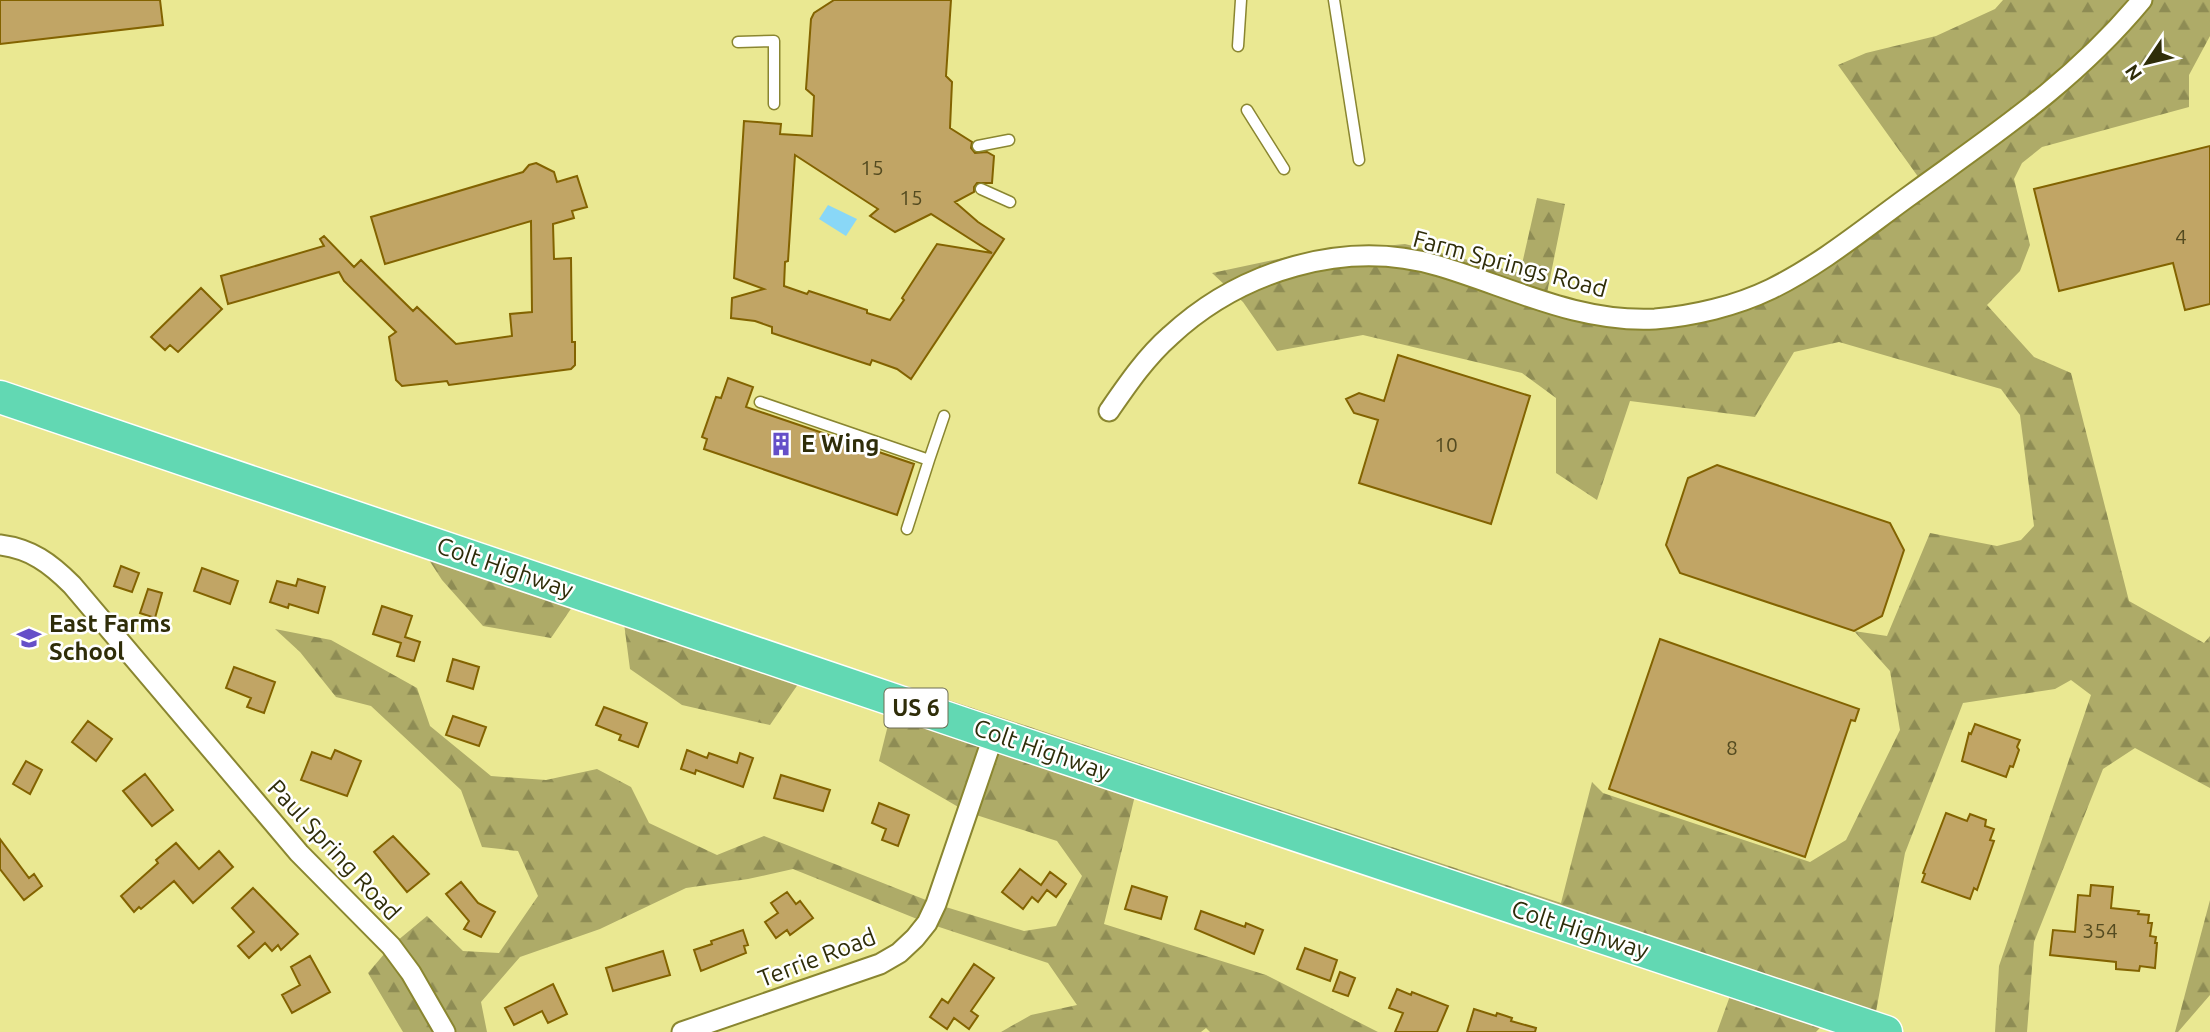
<svg xmlns="http://www.w3.org/2000/svg" width="2210" height="1032" font-family="Ubuntu,sans-serif">
	<defs>
		<pattern id="forest-firs" width="22" height="20" patternUnits="userSpaceOnUse" patternTransform="scale(1.75)"><rect width="22" height="20" fill="#aeab68"/><path d="M5 1l3.5 6h-7zM16 11l3.5 6h-7z" fill="#8e8c54"/></pattern>
	</defs>
	<rect width="100%" height="100%" fill="#eae892"/>
	<path fill="url(#forest-firs)" d="M2003,0H2210V36L2189,75V107L2042,147L2022,163L2014,179L2030,245L2020,271L1987,305L2034,357L2071,373L2129,601L2204,643L2210,636V788L2135,748L2103,769L2034,942L2027,1032H1995L1999,966L2091,695L2071,680L2055,689L1963,703L1905,853L1873,1028L1833,1014L1816,1032H1717L1735,982L1138,783L1104,924L1266,975L1378,1032H1210L1206,1028L1201,1032H1001L1031,1015L1077,1005L1048,963L927,923L793,869L748,879L686,888L600,929L520,957L481,1002L487,1032H403L368,973L391,946L427,916L463,951L499,953L538,896L518,851L482,847L461,790L371,706L336,697L300,652L275,629L331,640L417,688L430,726L491,776L546,780L597,769L631,787L649,823L717,855L764,836L936,904L1024,931L1056,926L1082,876L1057,841L967,812L879,761L894,701L807,671L770,725L682,705L630,669L622,608L581,594L551,638L483,626L442,580L414,537L303,486L1561,903L1592,782L1603,793L1810,862L1846,840L1900,730L1890,671L1854,631L1887,636L1930,533L1997,546L2021,540L2034,526L2020,415L2001,389L1839,342L1794,352L1755,417L1630,401L1597,500L1556,473V398L1522,373L1363,335L1277,351L1243,302L1212,273L1302,254L1405,244L1520,273L1537,198L1565,204L1545,303L1597,316L1740,301L1924,185L1838,65L1866,53L1936,36L1995,9Z
		M2210,900V995L2178,1032H2175Z"/>
	<path fill="#89d7f7" d="M828,205L857,219L846,236L819,219Z"/>
	<path fill="#c1a565" stroke="#836300" stroke-width="2" fill-rule="evenodd" d="M0,0H160L163,25L0,44Z
		M834,0H951L946,76L952,82L950,128L972,142L971,148L975,153L987,152L994,156L992,183H977L974,187V192L955,202L978,222L1004,239L911,379L897,369L872,360L870,365L772,333V327L755,321L731,318L732,298L764,289L734,278L744,121L781,124L780,134L812,136L814,96L806,89L811,19L814,13ZM795,155L878,209L870,216L895,232L931,214L992,253L937,244L902,298L904,300L890,320L867,313V310L809,291L807,294L784,286L785,262L788,261Z
		M2210,146V304L2185,310L2173,263L2059,291L2034,189Z
		M536,163L554,172L557,182L577,176L587,207L572,211L574,218L553,224L554,259L571,258L572,342H575V365L571,369L449,385L447,381L402,386L396,380L389,337L396,332L344,281L339,272L228,304L221,276L324,246L320,239L324,236L354,267L361,260L413,311L417,307L456,344L512,336L510,314L532,312L531,221L385,264L371,217L523,172L529,165Z
		M201,288L222,309L178,352L170,345L165,350L151,337Z
		M1398,355L1530,396L1491,524L1359,483L1378,420L1354,413L1346,399L1359,393L1384,401Z
		M728,378L753,387L746,407L914,464L897,515L704,449L707,439L702,437L716,397L721,398Z
		M1717,465L1890,523L1904,550L1882,616L1854,631L1680,573L1666,545L1688,478Z
		M121,566L139,573L132,592L114,586Z
		M202,568L238,581L230,604L194,591Z
		M298,579L325,587L318,613L289,604L288,608L270,602L277,581L296,586Z
		M148,589L162,593L155,618L140,613Z
		M382,606L412,616L405,637L420,642L414,661L397,656L401,643L373,634Z
		M1660,639L1859,709L1855,721L1851,720L1805,857L1609,789Z
		M453,659L479,667L473,689L447,681Z
		M234,667L275,682L264,713L247,707L251,698L226,688Z
		M604,707L647,723L638,747L619,740L621,735L596,725Z
		M453,716L486,727L479,746L446,735Z
		M88,721L112,739L96,761L72,742Z
		M1975,724L2020,740L2017,747L2019,750L2013,767L2010,766L2006,777L1962,761L1969,733L1971,734Z
		M335,750L361,761L347,796L301,780L312,752L331,759Z
		M687,750L707,758L709,753L737,763L740,753L753,758L743,787L696,770L695,774L681,769Z
		M26,761L42,770L30,794L13,784Z
		M145,774L173,810L152,826L123,791Z
		M781,775L830,790L823,811L774,798Z
		M879,803L909,815L898,846L882,840L886,829L872,823Z
		M1946,813L1967,821L1970,814L1986,820L1985,826L1994,829L1990,840L1994,841L1977,890L1974,888L1970,899L1922,882L1925,874L1923,873Z
		M393,836L429,874L407,892L374,852Z
		M0,839L29,878L34,874L42,886L24,900L0,869Z
		M176,843L199,869L219,851L233,867L193,903L174,881L141,909L139,907L134,912L121,896L158,863L156,860Z
		M1020,869L1041,885L1050,872L1066,884L1056,897L1047,890L1038,902L1032,897L1023,909L1002,892Z
		M461,882L478,903L495,912L481,937L464,929L469,921L446,894Z
		M2091,885L2113,887L2111,908L2139,911L2138,914L2149,915L2148,923H2152L2150,936L2156,937L2155,943H2157L2155,968L2140,966L2139,971L2116,969V962L2050,955L2053,930L2075,932L2078,895L2090,896Z
		M1132,886L1167,897L1161,919L1125,909Z
		M253,888L298,934L281,950L278,945L272,951L265,943L249,958L238,946L254,932L232,908Z
		M787,892L796,904L800,901L813,918L790,935L787,930L776,938L765,922L778,913L771,903Z
		M1201,911L1245,927L1246,923L1263,930L1254,954L1195,929Z
		M743,930L748,945L744,946L746,953L701,971L694,950L712,944L711,941Z
		M1305,948L1337,960L1330,981L1297,969Z
		M663,951L670,975L613,991L606,968Z
		M310,956L330,992L292,1013L282,995L300,985L291,967Z
		M974,964L994,978L971,1011L978,1016L969,1029L954,1018L947,1029L930,1017L942,999L948,1003Z
		M1340,972L1355,978L1348,996L1333,991Z
		M553,984L567,1014L548,1023L542,1011L514,1025L505,1008Z
		M1397,989L1411,995L1412,992L1448,1006L1437,1032H1395L1403,1013L1389,1008Z
		M1474,1009L1496,1016L1497,1013L1512,1018L1511,1021L1536,1028L1535,1032H1467Z"/>
	<g fill="none" stroke-linecap="round" stroke-linejoin="round">
		<g stroke="#8a8630" stroke-width="13">
			<path id="service" d="M1334,0L1359,160
				M738,42L774,41V104
				M1238,46L1241,0
				M1247,110L1284,169
				M978,146L1009,140
				M981,189L1010,202
				M760,402L929,460L944,416
				M907,529L929,460"/>
		</g>
		<g stroke="#8a8630" stroke-width="23">
			<path id="minor" d="M1109,411C1127,385 1146,357 1170,336C1240,271 1345,238 1439,266C1510,287 1578,323 1655,319C1693,316 1736,306 1771,289C1822,264 1866,227 1912,194C1996,133 2074,82 2142,0
				M0,545C31,549 50,563 72,585L299,853L391,946L411,973L445,1032
				M682,1032L880,964L899,953L915,938L927,923L936,904L994,734"/>
		</g>
		<g stroke="#fff" stroke-width="35">
			<path id="trunk" d="M0,397L994,734L1886,1032"/>
		</g>
		<use href="#service" stroke="#fff" stroke-width="10"/>
		<use href="#minor" stroke="#fff" stroke-width="19"/>
		<use href="#trunk" stroke="#62d8b3" stroke-width="32"/>
	</g>
	<defs>
		<g id="building-bare" transform="scale(1.89)"><path d="M-4-6H4V6H1V3H-1V6H-4ZM-2.5-4.3h1.7v1.8h-1.7ZM.8-4.3h1.7v1.8H.8ZM-2.5-1h1.7V.8h-1.7ZM.8-1h1.7V.8H.8Z" fill="#654fc8" stroke="#fff" stroke-width="2.5" paint-order="stroke"/></g>
		<g id="school-bare" transform="scale(1.89)"><path d="M0-5L7-2L0 1L-7-2ZM-4 1L0 2.5L4 1V4Q0 6-4 4Z" fill="#654fc8" stroke="#fff" stroke-width="2.5" paint-order="stroke"/></g>
	</defs>
	<g fill-rule="evenodd">
		<use href="#building-bare" x="781" y="444"/>
		<use href="#school-bare" x="29" y="638"/>
	</g>
	<g text-anchor="middle" stroke-width="5" stroke-linejoin="round" paint-order="stroke">
		<g font-size="21" fill="#544b20">
			<text x="872" y="175">15</text>
			<text x="911" y="205">15</text>
			<text x="2181" y="244">4</text>
			<text x="1446" y="452">10</text>
			<text x="1732" y="755">8</text>
			<text x="2100" y="938">354</text>
		</g>
		<rect fill="#fff" stroke="#6d6c53" stroke-width="2" x="884.5" y="688.5" width="63" height="39" rx="5"/>
		<g font-size="23" font-weight="bold" fill="#2f2d09">
			<text x="916" y="716">US 6</text>
		</g>
		<g font-size="24" fill="#2f2d09" stroke="#fff">
			<text transform="translate(1510 264) rotate(15)" y="8">Farm Springs Road</text>
			<text transform="translate(505 568) rotate(19)" y="8">Colt Highway</text>
			<text transform="translate(1042 750) rotate(19)" y="8">Colt Highway</text>
			<text transform="translate(334 850) rotate(47)" y="8">Paul Spring Road</text>
			<text transform="translate(1580 930) rotate(18)" y="8">Colt Highway</text>
			<text transform="translate(817 958) rotate(-21)" y="8">Terrie Road</text>
		</g>
		<g font-size="24" font-weight="bold" fill="#2f2d09" stroke="#fff" text-anchor="start">
			<text x="801" y="452">E Wing</text>
			<text x="49" y="632">East Farms<tspan x="49" dy="28">School</tspan></text>
		</g>
	</g>
	<g transform="translate(2147 63) rotate(235)" stroke="#ffffff" stroke-width="5" paint-order="stroke">
	<path d="M0-5L12 26L0 18L-12 26Z" fill="#2f2d09"/>
	<text y="-10" font-size="19" font-weight="bold" text-anchor="middle" fill="#2f2d09">N</text>
	</g>
</svg>
